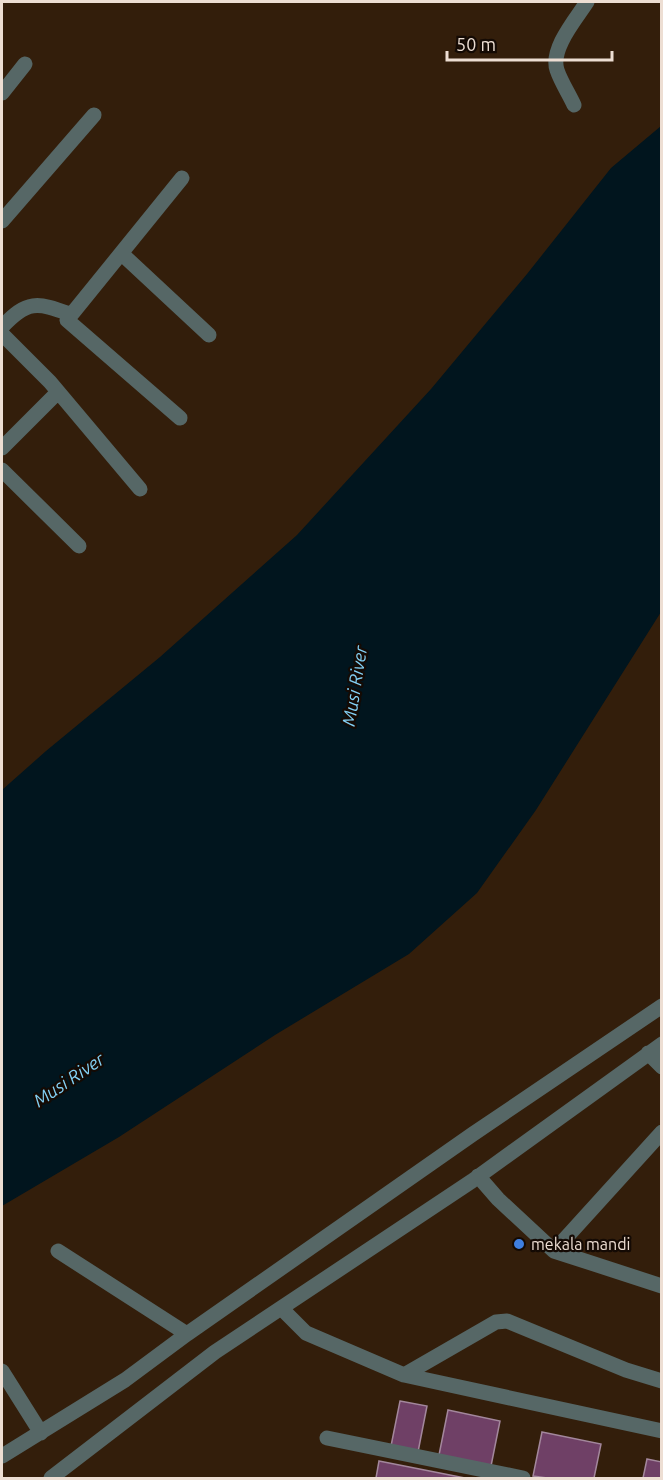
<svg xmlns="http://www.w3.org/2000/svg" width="663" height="1480" font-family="Ubuntu,sans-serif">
	<rect width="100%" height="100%" fill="#331e0b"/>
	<path fill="#01151e" d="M661,126V612L536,810L477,893L409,954L275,1035L119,1137L2,1206V790L46,751L160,657L297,535L431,389L527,274L611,168Z"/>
	<path fill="#6f4066" stroke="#a3879c" stroke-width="1.5" d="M400,1401L427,1406L418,1452L391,1446Z
		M448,1410L500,1421L491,1466L439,1455Z
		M542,1432L601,1444L594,1478H547L533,1476Z
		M647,1459L662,1462V1478H643Z
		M379,1461L465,1478H376Z"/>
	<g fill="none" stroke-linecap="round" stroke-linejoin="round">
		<path stroke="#566766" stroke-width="15" d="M2,93L25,64
			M574,105C569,94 561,82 557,70C550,49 576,19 587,2
			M2,221L94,115
			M122,254L209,335
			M2,327C27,300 37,302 70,314
			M2,334L50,382L140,489
			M180,418L67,320L182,178
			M2,448L58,392
			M2,470L79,546
			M648,1053L662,1067
			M662,1132L554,1251L662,1286
			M478,1176L498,1199L554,1251
			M58,1251L187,1334
			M281,1308L306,1333L404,1375L662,1431
			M2,1371L41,1433
			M404,1375L496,1322L507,1321L626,1370L662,1381
			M327,1438L523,1478
			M2,1456L125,1380L187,1334L473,1134L662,1006
			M51,1478L215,1352L472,1181L662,1044"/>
	</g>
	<circle fill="#3f7fe0" stroke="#140a04" stroke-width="2" cx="519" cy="1244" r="6"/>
	<g text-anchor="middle" stroke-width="4.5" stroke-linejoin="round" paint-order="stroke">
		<g font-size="16" fill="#edded3" stroke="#140a04" text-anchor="start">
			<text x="531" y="1250">mekala mandi</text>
		</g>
		<g font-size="18" font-style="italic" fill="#83d0f4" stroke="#140a04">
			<text transform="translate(355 686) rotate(-81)" y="6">Musi River</text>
			<text transform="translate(69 1080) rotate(-34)" y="6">Musi River</text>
		</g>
	</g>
	<rect width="663" height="1480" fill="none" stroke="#edded3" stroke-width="6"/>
	<path d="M447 51v9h165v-9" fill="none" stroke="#edded3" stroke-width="3"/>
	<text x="456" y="51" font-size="18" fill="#edded3" stroke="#140a04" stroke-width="4.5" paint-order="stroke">50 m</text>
</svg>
